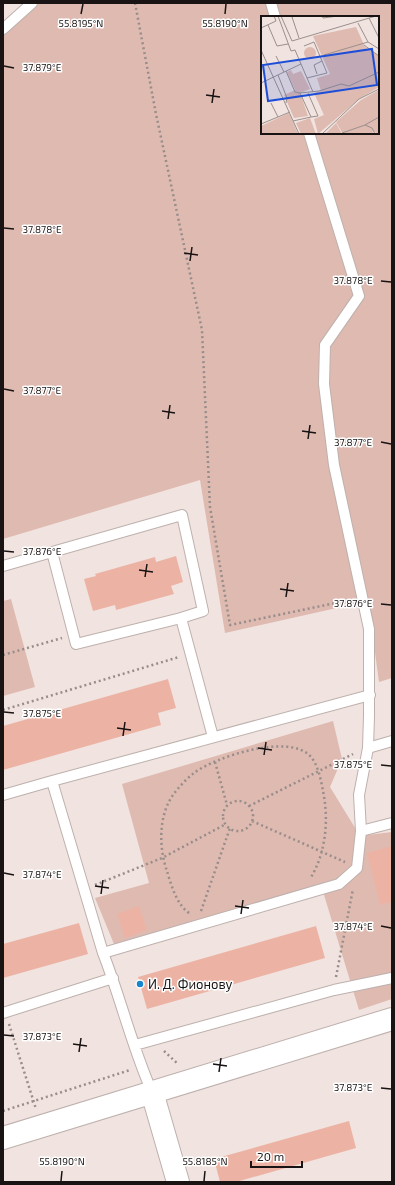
<svg xmlns="http://www.w3.org/2000/svg" width="395" height="1185" font-family="'Exo 2',sans-serif">
	<rect width="100%" height="100%" fill="#f1e3df"/>
	<path fill="#debab1" fill-rule="evenodd" d="M34,3H392V678L379,682L368,601L225,633L200,480L3,539V34ZM262,17H378V133H262Z
		M11,599L35,687L3,696V601Z
		M333,721L342,759L330,787L360,836L392,832V999L359,1010L321,885L114,944L95,898L149,883L122,784Z"/>
	<path fill="#ecb3a4" d="M176,556L183,582L171,586L174,594L116,610L115,605L93,611L84,579L96,576L95,574L155,557L156,562Z
		M168,679L176,708L158,713L161,725L3,770V726Z
		M392,846V902L380,905L367,853Z
		M139,906L147,930L125,938L117,914Z
		M79,923L88,954L3,978V944Z
		M316,926L325,958L147,1009L138,977Z
		M349,1121L356,1148L236,1182H220L214,1159Z"/>
	<g fill="none" stroke-linecap="round" stroke-linejoin="round">
		<g stroke="#beb1ad" stroke-width="12">
			<path id="lane" d="M271,3L275,17
				M3,29L32,3
				M309,133L359,296L325,345L324,384L334,465L369,629V716L368,748L359,795L361,831L392,823
				M52,552L76,644L181,618
				M3,566L182,515L203,611L181,618L213,737
				M368,748L392,741
				M3,795L52,781
				M103,953L339,884L357,868L361,831
				M3,1013L113,978
				M135,1045L334,990L392,978
				M152,1092C132,1047 121,999 103,953L52,781L370,695"/>
		</g>
		<g stroke="#beb1ad" stroke-width="24">
			<path id="secondary" d="M152,1092L178,1182
				M3,1138L392,1019"/>
		</g>
		<path stroke="#988d8b" stroke-width="2.5" stroke-dasharray="2 3" stroke-linecap="butt" d="M135,3L156,114L202,330L210,507L230,625L350,600
			M3,655L62,638
			M3,710L179,657
			M215,762L227,805
			M223 816a15 15 0 1 1 30 0a15 15 0 1 1-30 0Z
			M249,806L353,754
			M252,821L345,862
			M95,885L162,858L226,824
			M201,911L230,828
			M189,913C177,905 171,885 167,871C159,849 158,816 173,795C178,788 186,779 194,773C215,757 290,732 311,757C318,765 321,780 323,791C329,820 326,853 310,879
			M336,977L353,889
			M9,1024L36,1109
			M164,1051L178,1064
			M3,1111L130,1070"/>
		<use href="#lane" stroke="#fff" stroke-width="10"/>
		<use href="#secondary" stroke="#fff" stroke-width="22"/>
	</g>
	<path fill="none" stroke="#191413" stroke-width="1.5" d="M81,14L83,4M225,14L226,4M4,66L14,68M206,95L220,97M212,103L214,89M4,228L14,229M184,253L198,255M190,261L192,247M381,281L391,282M4,389L14,391M162,411L175,413M168,419L170,405M302,431L316,433M308,439L310,425M381,442L391,444M4,551L14,552M139,570L153,572M145,577L147,564M280,589L294,591M286,597L288,583M381,604L391,605M4,712L14,713M117,728L131,730M123,736L125,722M258,748L272,750M264,755L266,742M381,765L391,766M4,873L14,875M95,886L109,888M101,894L103,880M235,906L249,908M241,914L243,900M381,926L391,928M4,1035L14,1036M73,1044L87,1046M79,1052L81,1038M213,1064L227,1066M219,1072L221,1058M381,1088L391,1089M61,1181L62,1171M204,1181L205,1171"/>
	<circle fill="#1485ce" stroke="#fff" stroke-width="1.5" cx="140" cy="984" r="4"/>
	<g text-anchor="middle" stroke-width="3" stroke-linejoin="round" paint-order="stroke">
		<g font-size="13" fill="#191413" stroke="#fff" text-anchor="start">
			<text x="148" y="989">И. Д. Фионову</text>
		</g>
	</g>
	<g transform="translate(261 16)">
		<rect width="118" height="118" fill="#f1e3df"/>
		<path d="M95,11L104,31L118,40V71L98,83L57,118L53,103L63,99L53,77L60,75L56,62L69,58L52,20ZM43 37a6 6 0 1 1 12 0a6 6 0 1 1-12 0ZM30,54L32,58L40,55L49,73L39,77L47,100L33,102L23,79L34,74L26,56ZM118,74V118L111,115L113,118H82L75,106L100,84ZM28,97L37,118H0V110ZM49,102L55,118H40L35,107ZM75,107L81,118H64Z" fill="#debab1"/>
		<path fill="none" stroke="#9b908d" stroke-width="1" d="M17,0L30,35L34,34L40,48M20,0L31,25L115,0M34,0L31,1L38,22M61,0L62,2L77,0M108,2L118,22M97,7L107,26L118,33M7,9L16,30L27,28M0,12L15,5L13,0M103,29L118,40M43,30L53,26L66,57L46,62M0,34L38,118M63,39L107,26M15,40L23,56M25,55L34,76L39,77M56,58L53,49L61,45M17,59L26,82L25,87M0,67L40,48L52,76M47,77L57,100L50,101M10,87L17,101M32,105L50,101L39,77L58,75L80,68L88,70L118,56M0,108L29,96M104,109L111,112L114,118M81,117L104,109L118,101M61,118L98,83L118,73"/>
		<path fill="#1d4ed8" fill-opacity="0.15" stroke="#1d4ed8" stroke-width="2" d="M111,33L116,69L7,85L2,49Z"/>
		<rect width="118" height="118" fill="none" stroke="#191413" stroke-width="2"/>
	</g>
	<g font-size="10" text-anchor="middle" fill="#191413" stroke="#fff" stroke-width="3" stroke-linejoin="round" paint-order="stroke">
		<text x="81" y="27">55.8195°N</text>
		<text x="225" y="27">55.8190°N</text>
		<text x="42" y="71">37.879°E</text>
		<text x="42" y="233">37.878°E</text>
		<text x="353" y="284">37.878°E</text>
		<text x="42" y="394">37.877°E</text>
		<text x="353" y="446">37.877°E</text>
		<text x="42" y="555">37.876°E</text>
		<text x="353" y="607">37.876°E</text>
		<text x="42" y="717">37.875°E</text>
		<text x="353" y="768">37.875°E</text>
		<text x="42" y="878">37.874°E</text>
		<text x="353" y="930">37.874°E</text>
		<text x="42" y="1040">37.873°E</text>
		<text x="353" y="1091">37.873°E</text>
		<text x="62" y="1165">55.8190°N</text>
		<text x="205" y="1165">55.8185°N</text>
	</g>
	<rect width="395" height="1185" fill="none" stroke="#191413" stroke-width="8"/>
	<path d="M251 1161v6h51v-6" fill="none" stroke="#191413" stroke-width="2"/>
	<text x="257" y="1161" font-size="12" fill="#191413" stroke="#ffffff" stroke-width="3" paint-order="stroke">20 m</text>
</svg>
